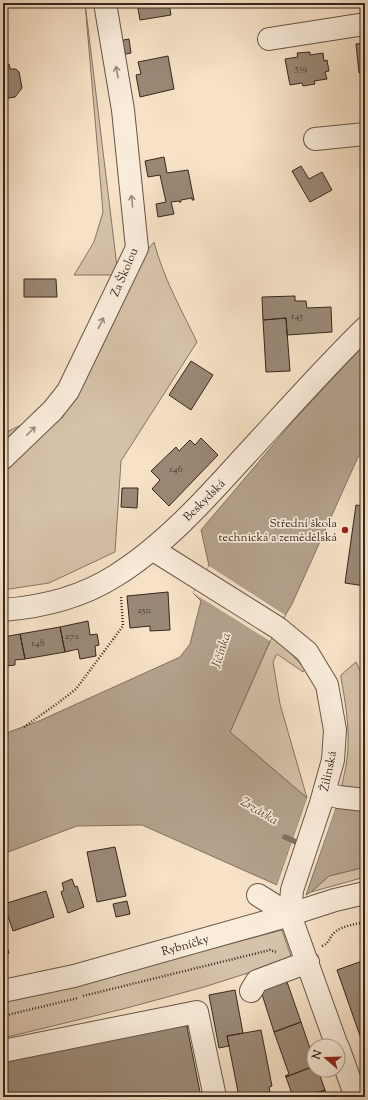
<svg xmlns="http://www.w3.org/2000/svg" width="368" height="1100" font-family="'Sorts Mill Goudy',serif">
	<rect width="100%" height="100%" fill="#f7e2c7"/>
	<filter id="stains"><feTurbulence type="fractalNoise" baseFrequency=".005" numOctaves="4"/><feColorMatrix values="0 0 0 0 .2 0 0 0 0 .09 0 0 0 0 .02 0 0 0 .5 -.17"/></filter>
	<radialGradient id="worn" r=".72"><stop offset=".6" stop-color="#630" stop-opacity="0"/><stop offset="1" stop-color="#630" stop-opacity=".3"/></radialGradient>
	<path fill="#d6c2aa" stroke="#867464" d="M85,3L118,275H74L94,242L103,212Z
		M154,242C163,277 181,309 197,342L121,461L115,552L49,583L3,590V434L35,418L50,406L62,418L86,371L137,263Z
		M272,637L287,649L305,669L303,672L277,654L273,662L280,704L307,798L230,732Z
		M356,662L365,682V794L341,789C344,775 348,760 348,746C349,723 345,700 341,678V675Z
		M365,867V877L311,892L329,876Z
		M282,930L292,959L204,987L123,1009L3,1038V998L222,946Z"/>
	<path fill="#b5a28e" stroke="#827161" d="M365,344V453L358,457L292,604L270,641L230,732L307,798L277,885L142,825L77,826L3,854V736L9,732L39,721L180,657L190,644L201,601L193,593L209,566L201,530L295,419Z
		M336,807H365V867L329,876L311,892L306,895Z"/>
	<path fill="#f7e2c7" d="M209,566L285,615L270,641L193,593Z
		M307,798H309L279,885H277Z
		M334,807H336L305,895L304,894Z"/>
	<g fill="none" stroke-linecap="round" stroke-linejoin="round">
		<path stroke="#827161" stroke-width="5.5" d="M285,837L303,845"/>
	</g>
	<path fill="#9a8876" stroke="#36271e" d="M137,3H169L171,15L140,20Z
		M129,39L131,53L121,55L118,41Z
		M365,43V72L359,73L356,44Z
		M310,52V55L323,53L324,61L327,60L329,71L325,72L327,79L314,81L315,84L303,86L302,83L290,85L285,59L298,57L297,53Z
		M168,56L174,89L140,97L136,75L141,74L138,62Z
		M9,64L10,69H16L19,72L22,88L15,97L3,99V66Z
		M164,157L167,173L188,170L194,200H192V198L181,200V202H179V201L171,202L174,214L158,217L156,204L166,202L160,175L148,177L145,161Z
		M301,166L309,179L322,172L332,190L310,202L292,171Z
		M24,279H56L57,297H24Z
		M295,296V301H306L307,308L331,307L332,332L287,335L286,318L263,320L262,297Z
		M286,318L290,371L266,372L263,320Z
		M191,361L213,375L191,410L169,395Z
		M201,438L218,455L169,506L152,489L160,480L151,471L176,447L179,451L190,440L195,445Z
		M122,488H138L137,508L121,507Z
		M356,505L365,506V586L345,583Z
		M168,592L170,630L150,631V626L130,628L127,596Z
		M88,621L90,635L97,634L99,645L95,646L96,656L80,659L78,649L65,652L60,627Z
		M60,627L65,652L25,659L20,634Z
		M20,634L25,659L15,660V665L6,666L3,652V637Z
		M115,847L126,896L97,902L87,852Z
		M72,879L75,887L77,886L84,907L68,913L61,892L64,890L62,883Z
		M46,891L54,917L13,931L4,904Z
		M127,901L130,914L116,917L113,904Z
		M3,936L9,953L3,955Z
		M365,960V1050L337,970Z
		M286,979L301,1022L274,1032L260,988Z
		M235,990L243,1033L227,1036L229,1046L219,1048L209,995Z
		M186,1022L201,1097H3V1057Z
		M301,1022L314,1060V1066L286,1077L285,1076L289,1074L274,1032Z
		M261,1030L272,1086L269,1087L271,1097H239L227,1036Z
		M314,1066V1070H318L325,1090L305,1097H293L286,1077Z
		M325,1090L327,1097H305Z"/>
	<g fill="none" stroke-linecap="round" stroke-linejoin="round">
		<g stroke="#665648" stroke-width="24">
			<path id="minor" d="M269,39L365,24
				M315,139L365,134
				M3,458L53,410L68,391L137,248L123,110L105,3
				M152,549L278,628L307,652L327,685L335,730L333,760L321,803L292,890L290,915L337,1046
				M3,610C42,607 82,597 115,576C162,547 204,501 241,460C282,416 322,370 365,328
				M324,793L339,797L365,800
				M258,895L290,915
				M3,991L74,976L276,919L335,900L365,893
				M251,991L257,981L308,962
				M338,1047L356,1097
				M3,1051L197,1012L215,1097"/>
		</g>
		<path stroke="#36271e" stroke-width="2.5" stroke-dasharray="1 2" stroke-linecap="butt" d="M24,727L58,703L76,689L123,626L121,596
			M322,946C330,943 329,937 335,932C342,926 356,924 365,922
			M83,996L270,950L276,952
			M3,1016L78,998"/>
		<use href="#minor" stroke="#faecdb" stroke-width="22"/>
	</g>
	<defs><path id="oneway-shaft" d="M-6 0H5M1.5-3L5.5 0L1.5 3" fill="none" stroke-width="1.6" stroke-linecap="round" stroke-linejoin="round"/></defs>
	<g stroke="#988a7c">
		<use href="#oneway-shaft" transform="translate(117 72) rotate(-100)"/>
		<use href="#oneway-shaft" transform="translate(132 201) rotate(-96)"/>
		<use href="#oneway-shaft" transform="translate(101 323) rotate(-64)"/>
		<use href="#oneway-shaft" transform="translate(31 431) rotate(-44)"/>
	</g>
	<circle fill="#8f2418" stroke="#faecdb" stroke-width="1.5" cx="345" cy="530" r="4"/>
	<g text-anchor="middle" stroke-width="3.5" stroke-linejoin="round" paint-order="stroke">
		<g font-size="10" fill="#4f3f34">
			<text x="301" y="71">539</text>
			<text x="297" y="319">145</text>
			<text x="176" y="472">146</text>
			<text x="144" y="613">250</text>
			<text x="72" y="639">272</text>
			<text x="38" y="646">148</text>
		</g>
		<g font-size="12" fill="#36271e" stroke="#faecdb">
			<text transform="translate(124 272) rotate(-67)" y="4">Za Školou</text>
			<text transform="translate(204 500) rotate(-45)" y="4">Beskydská</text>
			<text transform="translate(328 771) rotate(-78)" y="4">Žilinská</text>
			<text transform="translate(185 945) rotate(-16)" y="4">Rybníčky</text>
		</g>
		<g font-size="12" fill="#36271e" stroke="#faecdb" text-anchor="end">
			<text x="337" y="527">Střední škola<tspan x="337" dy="14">technická a zemědělská</tspan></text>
		</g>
		<g font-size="13" font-style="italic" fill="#5c4c40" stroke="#faecdb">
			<text transform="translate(220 650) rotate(-72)" y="5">Jičínka</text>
			<text transform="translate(260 810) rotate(31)" y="5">Zrzávka</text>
		</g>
	</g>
	<rect width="368" height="1100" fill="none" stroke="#f7e2c7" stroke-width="16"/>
	<rect x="4" y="4" width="360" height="1092" fill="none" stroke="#36271e" stroke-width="2"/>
	<rect x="8" y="8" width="352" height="1084" fill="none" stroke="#36271e"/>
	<g transform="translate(326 1058) rotate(290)"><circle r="19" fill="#faecdb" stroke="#ac9d8f"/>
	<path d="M0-3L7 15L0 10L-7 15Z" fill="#8f2418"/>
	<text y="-6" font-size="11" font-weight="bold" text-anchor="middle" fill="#36271e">N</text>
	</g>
	<rect width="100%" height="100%" filter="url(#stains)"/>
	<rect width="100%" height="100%" fill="url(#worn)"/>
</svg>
